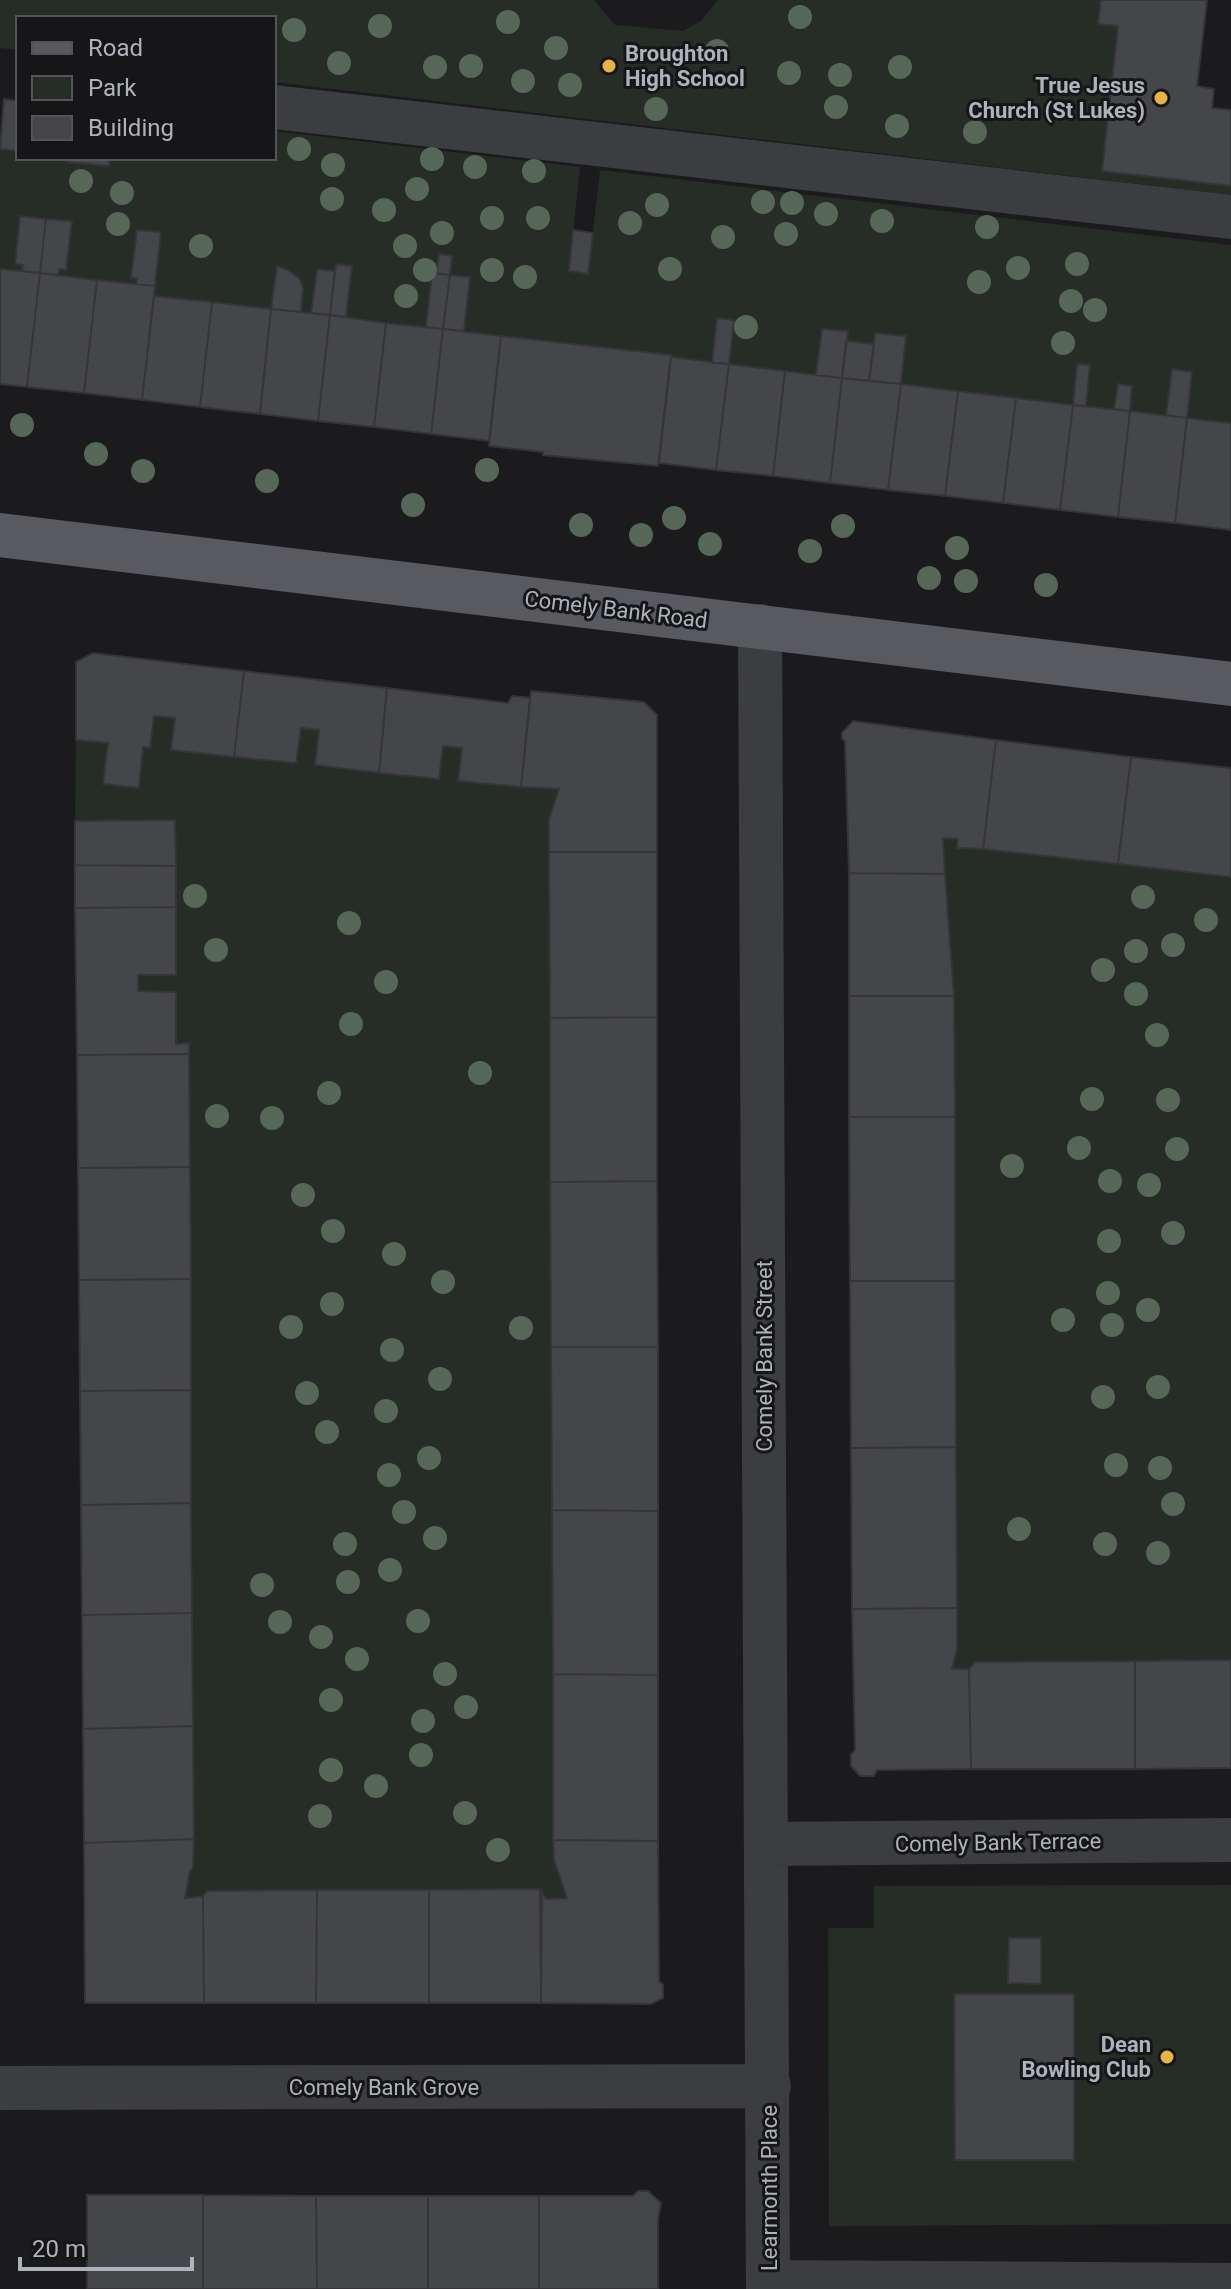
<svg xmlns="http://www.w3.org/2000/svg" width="1231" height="2289" font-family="Roboto,sans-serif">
	<rect width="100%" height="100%" fill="#1b1b1d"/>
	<path fill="#252d26" d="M0,0H594L615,25L683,31L701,21L718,0H1101L1098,23L1118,26L1102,171L1231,186V195L274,82V18H18V50L0,48Z
		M274,131L580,167L569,271L588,274L600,170L1231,245V423L1187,418L1192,372L1173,369L1166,415L1130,411L1132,386L1118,384L1114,409L1086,406L1090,365H1077L1073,405L901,384L906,337L875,333L874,344L846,341L847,331L822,329L816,375L464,331L470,278L450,275L439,254L436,273H432L426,327L346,317L352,266L337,264L335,271L317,270L311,313L301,312C303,289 304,273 278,267L271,309L154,296L161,232L137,230L131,277L137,278L136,284L58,275L59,269L66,270L71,221L21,216L15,263L23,265L22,271L0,269V149L18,151V158H67V162L108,166L110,158H274Z
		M154,716L175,718L171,750L296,763L301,728L319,730L315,766L439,778L443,746L462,748L458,781L559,789L549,819V852L553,1840L554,1860L567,1898L546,1899L540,1889L207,1891L203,1896L185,1898L190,1871L193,1868L194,1839L189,1044H176V992L138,991V975H176L175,821H75L76,740L108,743L104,784L138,788L143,747L150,748Z
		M943,838L958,839L983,849L1231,877V1660L975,1662L969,1669H952L957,1648L954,996Z
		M1231,1885V2224L829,2226L828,1928H874V1886Z"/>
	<path fill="#45464a" stroke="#353539" stroke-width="2" d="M1101,0H1207L1197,86L1214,89L1212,108L1231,110V186L1102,171L1118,26L1098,24Z
		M4,99L18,101V151L0,149Z
		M67,158H110L109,166L67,162Z
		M20,216L46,219L40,273L22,271L23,265L15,264Z
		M46,219L72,221L66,270L59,269L58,275L40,273Z
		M137,230L161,232L155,286L136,284L137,278H131Z
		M573,230L593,233L588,274L569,271Z
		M439,254L452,256L450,275L436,273Z
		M336,264L352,266L346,317L330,315Z
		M277,266L288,270L300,279L303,288L301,312L271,309Z
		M0,269L40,273L27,387L0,384Z
		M317,269L335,271L330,315L311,313Z
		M40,273L97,280L84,393L27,387Z
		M432,273L450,275L443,329L426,327Z
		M450,275L470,277L464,331L443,329Z
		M97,280L155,286L142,400L84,393Z
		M154,296L212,302L200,407L142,400Z
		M212,302L271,309L260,414L200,407Z
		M271,309L330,315L318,421L260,414Z
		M330,315L386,323L374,427L318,421Z
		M717,318L734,320L729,364L712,363Z
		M386,323L443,329L431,434L374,427Z
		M443,329L501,336L489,441L431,434Z
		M822,329L848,331L842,378L816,375Z
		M875,333L906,336L901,384L869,381Z
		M501,336L671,355L658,466L543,455V452L489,446Z
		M846,341L874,344L869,381L842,378Z
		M671,357L729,364L716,470L659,463Z
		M729,364L785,371L773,476L716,470Z
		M1077,364L1090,365L1086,406L1073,405Z
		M1172,369L1192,372L1187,418L1166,415Z
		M785,371L842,378L830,483L773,476Z
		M842,378L901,384L888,490L830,483Z
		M901,384L958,391L945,496L888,490Z
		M1118,384L1132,386L1130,411L1114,409Z
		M958,391L1016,398L1003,503L945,496Z
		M1016,398L1073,405L1060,510L1003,503Z
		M1073,405L1130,411L1118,517L1060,510Z
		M1130,411L1187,418L1175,523L1118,517Z
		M1187,418L1231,423V530L1175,523Z
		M93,653L244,671L234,757L171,750L175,718L154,716L150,748L143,747L139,788L103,784L108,743L76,740V662Z
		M244,671L387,688L379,773L315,765L319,730L301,728L296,763L234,757Z
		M387,688L508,703L512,696L530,698L521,787L458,781L462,748L443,746L439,779L379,773Z
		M531,691L644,702L657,715V852H549V819L559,789L521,787Z
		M853,721L996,740L983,849L957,848L958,839L943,838L945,874L849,873L845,741L842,739V733Z
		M996,740L1131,757L1118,864L983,849Z
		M1131,757L1231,768V877L1118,864Z
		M175,820L176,866L75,865V821Z
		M549,852H657V1017L550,1018Z
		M75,865L176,866V907L75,908Z
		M849,873L945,874L954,996H849Z
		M176,907V975H138V991L176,992V1044L189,1043V1054L77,1055L75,908Z
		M849,996H954L955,1117H849Z
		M657,1017V1181L550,1182V1018Z
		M189,1054L190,1167L78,1168L77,1055Z
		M849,1117H955V1281H850Z
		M190,1167L191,1279L79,1280L78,1168Z
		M657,1181L658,1347H551L550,1182Z
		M191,1279V1390L80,1391L79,1280Z
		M850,1281H955L956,1447L851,1448Z
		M551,1347H658V1511L552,1510Z
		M191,1390V1503L81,1505L80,1391Z
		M956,1447L957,1608L852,1609L851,1448Z
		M191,1503L192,1613L82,1615L81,1505Z
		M552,1510L658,1511V1675L553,1674Z
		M957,1608V1649L952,1669H969L971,1769L877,1770L874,1776H860L851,1766V1755L855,1750L852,1609Z
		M192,1613L193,1726L83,1729L82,1615Z
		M1231,1660V1768L1135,1769V1661Z
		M1135,1661V1769H971L969,1669L975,1662Z
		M553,1674L658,1675V1841L553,1840Z
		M193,1726L194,1839L84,1843L83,1729Z
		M194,1839L193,1868L190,1871L185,1898L203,1896L204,2003H85L84,1843Z
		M553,1840L658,1841L659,1981L663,1985V1998L651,2004L541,2003L542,1892L546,1899L567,1898L554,1860Z
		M540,1889L541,2003H429V1890Z
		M317,1890H429V2003H316Z
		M317,1890L316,2003H204L203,1896L207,1891Z
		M1009,1938H1041V1984L1008,1983Z
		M954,1994H1074V2160H955Z
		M638,2191H648L661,2203L658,2219V2289H539V2196H633Z
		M87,2195H203V2289H87Z
		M203,2195L316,2196L317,2289H203Z
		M316,2196H428V2289H317Z
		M428,2196H539V2289H428Z"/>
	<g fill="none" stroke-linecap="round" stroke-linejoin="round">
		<path stroke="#3c3d41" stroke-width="44" d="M274,107L1231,217
			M760,626L768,2289
			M766,1844L1231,1840
			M0,2088L769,2086
			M768,2282L1231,2285"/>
		<path stroke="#585a60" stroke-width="44" d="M0,535L1231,684"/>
	</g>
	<g fill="#566758">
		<circle cx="800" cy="17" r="12"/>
		<circle cx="508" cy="22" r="12"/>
		<circle cx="380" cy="26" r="12"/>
		<circle cx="294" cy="30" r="12"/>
		<circle cx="556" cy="48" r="12"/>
		<circle cx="717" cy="51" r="12"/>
		<circle cx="339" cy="63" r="12"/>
		<circle cx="471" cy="66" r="12"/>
		<circle cx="435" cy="67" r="12"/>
		<circle cx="900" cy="67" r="12"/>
		<circle cx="789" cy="73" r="12"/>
		<circle cx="840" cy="75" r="12"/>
		<circle cx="523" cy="81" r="12"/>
		<circle cx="570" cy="85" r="12"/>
		<circle cx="836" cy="107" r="12"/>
		<circle cx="656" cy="109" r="12"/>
		<circle cx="897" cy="126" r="12"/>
		<circle cx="975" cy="132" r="12"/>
		<circle cx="299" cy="149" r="12"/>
		<circle cx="432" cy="159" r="12"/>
		<circle cx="333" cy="165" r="12"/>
		<circle cx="475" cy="167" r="12"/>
		<circle cx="534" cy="171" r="12"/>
		<circle cx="81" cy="181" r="12"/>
		<circle cx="417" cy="189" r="12"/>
		<circle cx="122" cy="193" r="12"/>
		<circle cx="332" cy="199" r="12"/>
		<circle cx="763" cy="202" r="12"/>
		<circle cx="792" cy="203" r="12"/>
		<circle cx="657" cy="205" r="12"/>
		<circle cx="384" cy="210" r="12"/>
		<circle cx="826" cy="214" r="12"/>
		<circle cx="492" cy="218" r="12"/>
		<circle cx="538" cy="218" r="12"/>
		<circle cx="882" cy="221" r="12"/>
		<circle cx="630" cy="223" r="12"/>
		<circle cx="118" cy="224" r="12"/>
		<circle cx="987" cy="227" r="12"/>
		<circle cx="442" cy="233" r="12"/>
		<circle cx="786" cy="234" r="12"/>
		<circle cx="723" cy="237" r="12"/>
		<circle cx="201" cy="246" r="12"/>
		<circle cx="405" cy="246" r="12"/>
		<circle cx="1077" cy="264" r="12"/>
		<circle cx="1018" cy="268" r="12"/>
		<circle cx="670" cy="269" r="12"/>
		<circle cx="425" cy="270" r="12"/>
		<circle cx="492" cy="270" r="12"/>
		<circle cx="525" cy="277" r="12"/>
		<circle cx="979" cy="282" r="12"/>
		<circle cx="406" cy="296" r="12"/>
		<circle cx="1071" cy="301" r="12"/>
		<circle cx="1095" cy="310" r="12"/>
		<circle cx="746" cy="327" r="12"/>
		<circle cx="1063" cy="343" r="12"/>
		<circle cx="22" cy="425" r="12"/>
		<circle cx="96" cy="454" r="12"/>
		<circle cx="487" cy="470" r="12"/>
		<circle cx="143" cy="471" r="12"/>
		<circle cx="267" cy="481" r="12"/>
		<circle cx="413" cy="505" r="12"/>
		<circle cx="674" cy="518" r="12"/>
		<circle cx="581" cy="525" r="12"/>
		<circle cx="843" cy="526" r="12"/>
		<circle cx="641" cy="535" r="12"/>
		<circle cx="710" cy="544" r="12"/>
		<circle cx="957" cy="548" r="12"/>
		<circle cx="810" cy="551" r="12"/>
		<circle cx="929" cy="578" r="12"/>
		<circle cx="966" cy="581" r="12"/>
		<circle cx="1046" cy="585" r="12"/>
		<circle cx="195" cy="896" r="12"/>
		<circle cx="1143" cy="897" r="12"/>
		<circle cx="1206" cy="920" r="12"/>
		<circle cx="349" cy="923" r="12"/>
		<circle cx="1173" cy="945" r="12"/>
		<circle cx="216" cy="950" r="12"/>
		<circle cx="1136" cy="951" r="12"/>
		<circle cx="1103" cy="970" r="12"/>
		<circle cx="386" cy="982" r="12"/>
		<circle cx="1136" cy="994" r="12"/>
		<circle cx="351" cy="1024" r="12"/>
		<circle cx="1157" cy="1035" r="12"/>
		<circle cx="480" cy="1073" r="12"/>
		<circle cx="329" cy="1093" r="12"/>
		<circle cx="1092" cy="1099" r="12"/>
		<circle cx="1168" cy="1100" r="12"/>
		<circle cx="217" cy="1116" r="12"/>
		<circle cx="272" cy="1118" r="12"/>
		<circle cx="1079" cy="1148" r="12"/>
		<circle cx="1177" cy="1149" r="12"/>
		<circle cx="1012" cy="1166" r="12"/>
		<circle cx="1110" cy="1181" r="12"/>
		<circle cx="1149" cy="1185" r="12"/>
		<circle cx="303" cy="1195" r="12"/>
		<circle cx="333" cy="1231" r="12"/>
		<circle cx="1173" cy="1233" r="12"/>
		<circle cx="1109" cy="1241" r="12"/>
		<circle cx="394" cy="1254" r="12"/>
		<circle cx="443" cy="1282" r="12"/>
		<circle cx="1108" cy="1293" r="12"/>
		<circle cx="332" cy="1304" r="12"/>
		<circle cx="1148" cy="1310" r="12"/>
		<circle cx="1063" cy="1320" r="12"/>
		<circle cx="1112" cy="1325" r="12"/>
		<circle cx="291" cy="1327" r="12"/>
		<circle cx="521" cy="1328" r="12"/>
		<circle cx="392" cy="1350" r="12"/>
		<circle cx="440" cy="1379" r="12"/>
		<circle cx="1158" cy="1387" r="12"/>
		<circle cx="307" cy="1393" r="12"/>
		<circle cx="1103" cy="1397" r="12"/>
		<circle cx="386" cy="1411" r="12"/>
		<circle cx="327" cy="1432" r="12"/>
		<circle cx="429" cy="1458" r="12"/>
		<circle cx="1116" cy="1465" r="12"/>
		<circle cx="1160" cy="1468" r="12"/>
		<circle cx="389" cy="1475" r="12"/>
		<circle cx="1173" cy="1504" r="12"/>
		<circle cx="404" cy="1512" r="12"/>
		<circle cx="1019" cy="1529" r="12"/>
		<circle cx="435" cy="1538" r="12"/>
		<circle cx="345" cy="1544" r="12"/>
		<circle cx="1105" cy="1544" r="12"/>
		<circle cx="1158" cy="1553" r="12"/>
		<circle cx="390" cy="1570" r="12"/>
		<circle cx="348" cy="1582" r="12"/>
		<circle cx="262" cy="1585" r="12"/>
		<circle cx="418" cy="1621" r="12"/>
		<circle cx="280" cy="1622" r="12"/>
		<circle cx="321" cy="1637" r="12"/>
		<circle cx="357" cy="1659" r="12"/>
		<circle cx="445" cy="1674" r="12"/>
		<circle cx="331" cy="1700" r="12"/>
		<circle cx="466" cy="1707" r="12"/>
		<circle cx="423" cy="1721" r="12"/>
		<circle cx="421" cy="1755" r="12"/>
		<circle cx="331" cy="1770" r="12"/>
		<circle cx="376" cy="1786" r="12"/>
		<circle cx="465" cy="1813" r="12"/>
		<circle cx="320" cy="1816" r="12"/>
		<circle cx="498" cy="1850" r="12"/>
	</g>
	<g fill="#e6b349" stroke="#161618" stroke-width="3">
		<circle cx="609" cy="66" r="8"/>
		<circle cx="1161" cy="98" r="8"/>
		<circle cx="1167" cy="2057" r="8"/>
	</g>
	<g text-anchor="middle" stroke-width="6" stroke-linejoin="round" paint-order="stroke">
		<g font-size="22" font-weight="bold" fill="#aeb2bb" stroke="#161618" text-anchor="end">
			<text x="625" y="61" text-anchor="start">Broughton<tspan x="625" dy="25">High School</tspan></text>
			<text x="1145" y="93">True Jesus<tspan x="1145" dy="25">Church (St Lukes)</tspan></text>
			<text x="1151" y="2052">Dean<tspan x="1151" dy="25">Bowling Club</tspan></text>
		</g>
		<g font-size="22" fill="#aeb2bb" stroke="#161618">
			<text transform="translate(616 609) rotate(7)" y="8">Comely Bank Road</text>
			<text transform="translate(764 1356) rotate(-90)" y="8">Comely Bank Street</text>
			<text transform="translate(998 1842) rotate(-1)" y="8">Comely Bank Terrace</text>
			<text x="384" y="2095">Comely Bank Grove</text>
			<text transform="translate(769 2188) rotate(-90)" y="8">Learmonth Place</text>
		</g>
	</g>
	<rect x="16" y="16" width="260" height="144" fill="#161618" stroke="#535459" stroke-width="2"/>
	<rect x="32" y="42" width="40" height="12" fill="#585a60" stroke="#535459" stroke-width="2"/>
	<text x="88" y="56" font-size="24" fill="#aeb2bb">Road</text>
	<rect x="32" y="76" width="40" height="24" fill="#252d26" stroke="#535459" stroke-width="2"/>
	<text x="88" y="96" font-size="24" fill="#aeb2bb">Park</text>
	<rect x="32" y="116" width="40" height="24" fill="#45464a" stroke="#535459" stroke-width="2"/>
	<text x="88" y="136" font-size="24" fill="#aeb2bb">Building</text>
	<path d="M20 2257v12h172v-12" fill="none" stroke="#aeb2bb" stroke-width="4"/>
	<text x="32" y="2257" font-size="24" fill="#aeb2bb" stroke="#161618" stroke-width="6" paint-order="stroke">20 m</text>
</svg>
